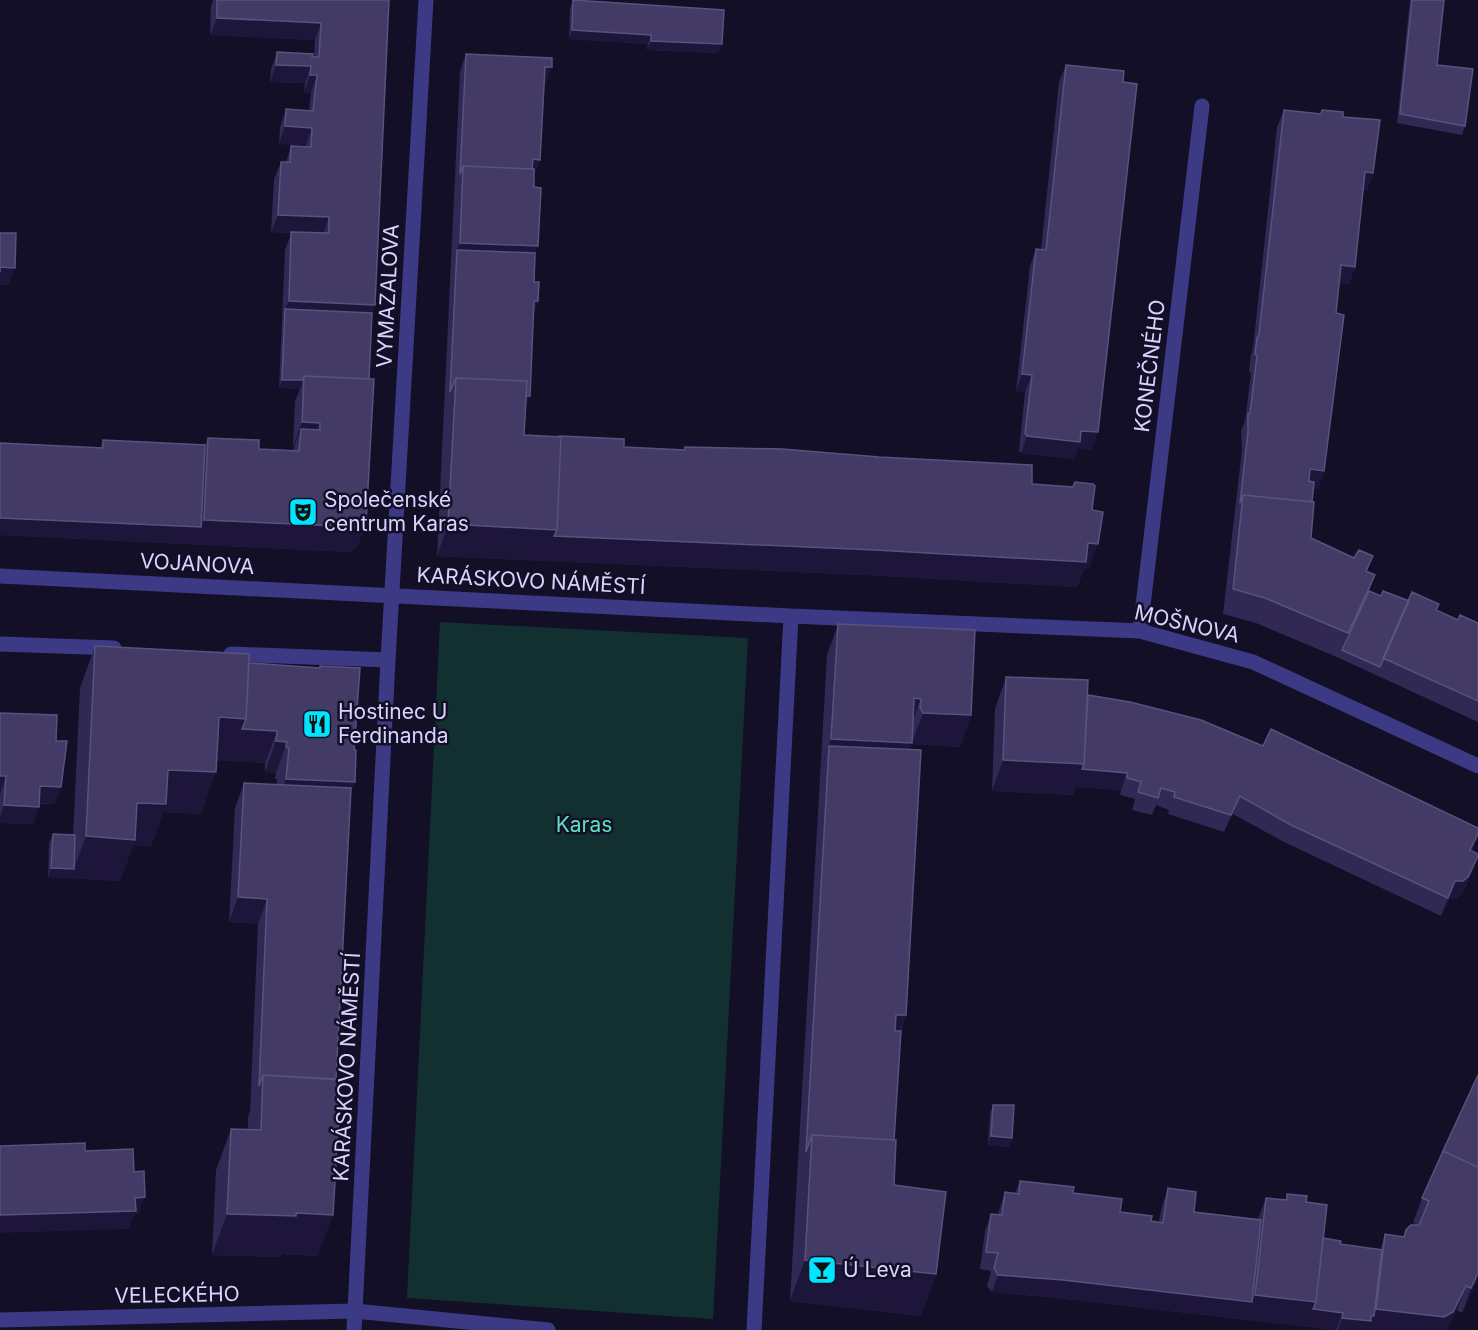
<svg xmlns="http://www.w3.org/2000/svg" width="1478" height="1330" font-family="Inter,sans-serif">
	<rect width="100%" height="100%" fill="#130f26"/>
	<path fill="#12302f" d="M440,622L748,638L713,1319L407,1298Z"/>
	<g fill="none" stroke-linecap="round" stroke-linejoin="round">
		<path stroke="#3d3a85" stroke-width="15" d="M0,576L791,616L754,1330
			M791,616L1140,631L1253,662L1478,766
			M1140,631L1202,106
			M0,644L114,648
			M231,654L388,660
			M0,1320L355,1311L548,1330
			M354,1330L388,660L426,0"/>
	</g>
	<path fill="#312854" d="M213,0H389L375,305L372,313L369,379L366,523L357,547L351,552L0,535L100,448L103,440L205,445L208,438L259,449L293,451L294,447H293L295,401L300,389L279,388L285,250L291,233L271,232L274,179L281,162H286L291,146L306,147V145L279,144L280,127L286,109L309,111L311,93L304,92L305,83L270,82L271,69L277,52L314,57L315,40L210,35L211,6Z
		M573,0L722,44L718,53L647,50L648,44L569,39L570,9Z
		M1410,0H1444L1437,65L1465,126L1462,135L1397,123Z
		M466,54L545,85H544L540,160L534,175V187L538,246L535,253L534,282L538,301L534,312L525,409L524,435L624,447L684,450L685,447L1032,484L1092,510L1089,569H1084L1077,587L866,575L437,556L460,71Z
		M1066,65L1092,450L1078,448L1074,459L1021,453L1019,451L1025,392L1016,391L1030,266L1036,249H1041L1059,82Z
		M1284,110L1321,114L1322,110L1343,117L1373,173L1367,190H1363L1355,267L1349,284L1339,283L1336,313L1324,471L1318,489L1313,488L1311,538L1354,558L1373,556L1367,571L1375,575L1369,591L1381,596L1439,604L1437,610L1458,620L1478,623V722L1339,658L1256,623L1223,614L1242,450L1241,431L1245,421L1251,374L1249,371L1251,355L1253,348L1277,127Z
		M838,624L971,715L960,747L911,744L909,750L906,1015L901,1031L894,1140V1185L936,1274L921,1316L790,1301L827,655Z
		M95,646L249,663L354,750L355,782L350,793L318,1256L282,1254L281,1257L212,1255L216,1170L231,1129H248V1117L250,1111L258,924L229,922L235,808L244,783L277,785V779H275L276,773L265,772V763L216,760L201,814L163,812L151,846L133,845L120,881L71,878L48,877L49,843L53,834L73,835L80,688Z
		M1006,677L1088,695L1474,846L1472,851L1473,871L1462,894L1456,899H1449L1441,916L1284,842L1233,814L1224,832L1168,814L1169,810L1156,805L1152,815L1132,810L1135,799L1120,795L1121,790L1076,787L1073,795L992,791L995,709Z
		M0,713L55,804H39L33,824L0,823Z
		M993,1105L1012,1138L1009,1147L988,1145L990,1113Z
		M1443,1151L1477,1281L1462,1313L1457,1310L1447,1330H1336L1057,1298L992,1292L987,1286L991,1271L980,1269L985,1231L991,1214L998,1215L999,1210L1005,1192L1015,1193L1020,1181L1073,1193L1120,1212L1151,1221L1159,1222L1162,1206L1168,1188L1194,1212L1258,1219L1266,1198L1285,1200L1287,1194L1306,1202L1323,1238L1340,1244L1380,1250L1385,1234L1404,1237L1406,1230L1419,1225L1413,1223L1422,1198Z"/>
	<path fill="#1d163a" d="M217,18L321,23L315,40L210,35Z
		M572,30L651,35L648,44L569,39Z
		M651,41L722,44L718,53L647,50Z
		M276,65L311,66L305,83L270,82Z
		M545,67H552L545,85H539Z
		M310,75H317L311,93L304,92Z
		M285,126L312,128L306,145L279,144Z
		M533,159L540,160L533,177H532Z
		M1365,172L1373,173L1367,190L1359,189Z
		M278,215L329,217L323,234L271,232Z
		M460,243L538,246L529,271L457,250Z
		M1341,265L1355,267L1349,284L1335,282Z
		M0,267L15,268L9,285H0Z
		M289,301L375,305L369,322L285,309Z
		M534,301H538L531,318Z
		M1022,374L1032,375L1025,392L1016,391Z
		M282,380H303L300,389L279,388Z
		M455,393L530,396L524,413Z
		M302,422L320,423L311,448L301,429L294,447H293Z
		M1081,431L1098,432L1092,450L1078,448L1074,459L1021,453L1027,436Z
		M1310,469L1324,471L1318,489L1304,487Z
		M0,518L201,527L204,520L366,523L357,547L351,552L0,535Z
		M448,524L557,530L545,561L437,556Z
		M554,536L1088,543L1098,544L1089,569H1084L1077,587L866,575L545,561Z
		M1375,575L1366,600L1342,650L1348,633Z
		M914,698L921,699L909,730Z
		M923,713L971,715L960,747L911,744L900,775L829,746L820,771L831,739L912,743Z
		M219,717L246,719L231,761L204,759Z
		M242,729L277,731L265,763L231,761Z
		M276,741L287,742L276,773L265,772Z
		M1003,760L1084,764L1127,773L1121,790L1076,787L1073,795L992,791Z
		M168,770L216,772L201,814L163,812L151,846L133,845L120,881L71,878L48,877L51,868L74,869L86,836Z
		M0,776H6L0,794Z
		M286,779L355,782L343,813L275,810Z
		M40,786L61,787L55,804L34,803Z
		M1240,796L1233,814L1224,832L1231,815Z
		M4,805L39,807L33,824L0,823V817Z
		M1478,834L1474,846L1464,868L1470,850Z
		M1478,856L1473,871L1462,894L1456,899H1449L1441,916L1448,898L1455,881Z
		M238,897L267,899L258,924L229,922Z
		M896,1015H906L897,1040H887Z
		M991,1136L1012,1138L1009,1147L988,1145Z
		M145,1197L138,1214L134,1215L129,1229L0,1233V1215Z
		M296,1213L333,1215L318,1256L282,1254L281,1257L212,1255L227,1214Z
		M805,1260L936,1274L921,1316L790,1301Z
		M1478,1273L1477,1281L1462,1313L1471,1288Z
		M998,1275L1063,1280L1252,1302L1255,1295L1316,1302L1343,1313L1336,1330L1057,1298L992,1292Z
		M1466,1286L1457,1310L1447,1330H1338L1342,1318L1374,1316L1376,1309Z"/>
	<path fill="#433a66" stroke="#5a527e" stroke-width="1.5" d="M217,0H389L375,305L289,301L291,232L329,233V217L278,215L281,162H290L291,146L311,147L312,128L285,126L286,109L313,111L317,75H310L311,66L276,65L277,52L313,54L312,57H319L321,23L217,18Z
		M573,0L724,10L722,44L651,41V35L572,30Z
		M1412,0H1444L1437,65L1473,69L1465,126L1400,114Z
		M466,54L552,58V67H545L540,160L533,159L532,169L463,166L460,174Z
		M1066,65L1124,71L1123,82L1137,84L1098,432L1081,431L1080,442L1027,436L1025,433L1032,375L1022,374L1036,249L1046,250Z
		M1284,110L1321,114L1322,110L1343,112V117L1380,120L1373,173L1365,172L1355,267L1341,265L1336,313L1344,315L1324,471L1310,469L1309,481L1314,482L1312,502L1243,495L1240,503L1248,432V414L1250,413L1257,356L1255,354L1257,338L1259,334Z
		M463,166L534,169V187L541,188L538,246L460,243Z
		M0,233H16L15,268L0,267V272Z
		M457,250L535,253L534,282H539L538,301H534L530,396H526L527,381L456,378L450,392Z
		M285,309L372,313L369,379L304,376L303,380H282Z
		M304,376L374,379L366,523L361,527L204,520L208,438L259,440V449L299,451L301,429L320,430V423L302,422Z
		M456,378L527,381L524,435L561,437L557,530L448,524Z
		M559,436L624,439V447L685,450V447L782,449L879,457L1032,465V484L1073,487L1075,482L1093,484L1095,486L1092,510L1103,512L1098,544L1088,543L1086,562L875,550L554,536L557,530L561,437H559Z
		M103,440L205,445L201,527L0,518V443L103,448Z
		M1243,495L1314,502L1311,538L1354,558L1359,550L1373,556L1366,571L1375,575L1348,633L1265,598L1233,589Z
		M1369,591L1381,596L1383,591L1409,601L1380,667L1342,650Z
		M1412,592L1439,604L1436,610L1458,620L1460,615L1478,623V701L1383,658Z
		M838,624L975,630L971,715L923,713L920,707L921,699L914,698L912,743L831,739Z
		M95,646L249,654L246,719L219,717L216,772L168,770L166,804L137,803L135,840L86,836Z
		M249,663L320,668V666L360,668L354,750H356L355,782L286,779L289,748L286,747L287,742L276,741L277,731L242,729L246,719Z
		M1006,677L1088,680L1084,764L1003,760Z
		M1088,695L1130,702L1201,720L1263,746L1271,729L1478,828V834L1470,850L1478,854V856L1468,877L1463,881H1455L1448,898L1291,825L1240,796L1231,815L1174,797L1175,792L1161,788L1158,798L1138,792L1141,782L1127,778V773L1082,769L1084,764Z
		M0,713L57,715L56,741H67L61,787L40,786L39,807L4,805L6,776H0Z
		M829,746L921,750L906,1015H896L895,1031H901L894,1140L812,1135L806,1152Z
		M244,783L351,788L336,1079L263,1075L259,1086L267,899L238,897Z
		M53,834L75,835L74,869L51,868Z
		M263,1075L341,1080L333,1215L296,1213V1216L227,1214L231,1129L261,1130Z
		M1478,1075V1167L1443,1151Z
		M993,1105H1014L1012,1138L991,1136Z
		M812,1135L896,1140L894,1185L946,1192L936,1274L805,1260Z
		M85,1143V1151L133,1149L134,1172L144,1171L145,1197L135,1198L136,1211L0,1215V1146Z
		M1443,1151L1478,1167V1273L1471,1288L1466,1286L1453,1312L1444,1317L1376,1309L1385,1234L1404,1237L1406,1230L1411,1225H1419L1429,1201L1422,1198Z
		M1020,1181L1074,1187L1073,1193L1122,1199L1120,1212L1152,1216L1151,1221L1163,1223L1168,1188L1196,1192L1194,1212L1261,1220L1252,1302L1063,1280L998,1275L994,1268L998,1253L986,1252L991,1214L1002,1215L1005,1192L1019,1194Z
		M1287,1194L1307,1196L1306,1202L1327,1205L1316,1302L1255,1295L1266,1198L1287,1200Z
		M1323,1238L1341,1241L1340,1244L1382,1250L1374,1316H1371V1321L1342,1318L1343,1313L1313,1309L1316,1302Z"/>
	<defs>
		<g id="theatre-square" transform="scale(1.5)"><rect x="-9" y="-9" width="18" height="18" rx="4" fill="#00e5ff" stroke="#130f26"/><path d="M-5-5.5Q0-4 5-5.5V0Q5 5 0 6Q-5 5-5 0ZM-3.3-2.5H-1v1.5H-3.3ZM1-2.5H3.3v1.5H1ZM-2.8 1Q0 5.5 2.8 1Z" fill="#111"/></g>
		<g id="restaurant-square" transform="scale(1.5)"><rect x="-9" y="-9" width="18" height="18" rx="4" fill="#00e5ff" stroke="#130f26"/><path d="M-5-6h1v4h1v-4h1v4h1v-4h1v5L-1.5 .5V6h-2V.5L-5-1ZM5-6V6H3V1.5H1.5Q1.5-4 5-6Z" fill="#111"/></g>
		<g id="bar-square" transform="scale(1.5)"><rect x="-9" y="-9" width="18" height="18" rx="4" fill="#00e5ff" stroke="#130f26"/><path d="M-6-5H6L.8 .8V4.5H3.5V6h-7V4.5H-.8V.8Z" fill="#111"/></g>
	</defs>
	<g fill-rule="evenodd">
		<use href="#theatre-square" x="303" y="512"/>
		<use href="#restaurant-square" x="317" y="724"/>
		<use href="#bar-square" x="822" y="1270"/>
	</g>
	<g text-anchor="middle" stroke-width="5" stroke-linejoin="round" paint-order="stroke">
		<g font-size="21" fill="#d9d4ff" stroke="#130f26">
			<text transform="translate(388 296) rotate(-87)" y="7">VYMAZALOVA</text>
			<text transform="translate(1150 366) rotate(-83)" y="7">KONEČNÉHO</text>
			<text transform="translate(197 564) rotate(3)" y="7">VOJANOVA</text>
			<text transform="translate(531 581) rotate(3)" y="7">KARÁSKOVO NÁMĚSTÍ</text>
			<text transform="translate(1187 624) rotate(13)" y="7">MOŠNOVA</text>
			<text transform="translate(347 1067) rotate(-87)" y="7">KARÁSKOVO NÁMĚSTÍ</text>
			<text transform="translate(177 1295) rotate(-1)" y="7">VELECKÉHO</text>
		</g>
		<g font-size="21" fill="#d9d4ff" stroke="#130f26" text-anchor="start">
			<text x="324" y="507">Společenské<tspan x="324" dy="24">centrum Karas</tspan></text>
			<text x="338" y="719">Hostinec U<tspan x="338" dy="24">Ferdinanda</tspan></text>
			<text x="843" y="1277">Ú Leva</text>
		</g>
		<g font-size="21" fill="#5fe0c0" stroke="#130f26">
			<text x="584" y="832">Karas</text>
		</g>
	</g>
</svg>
